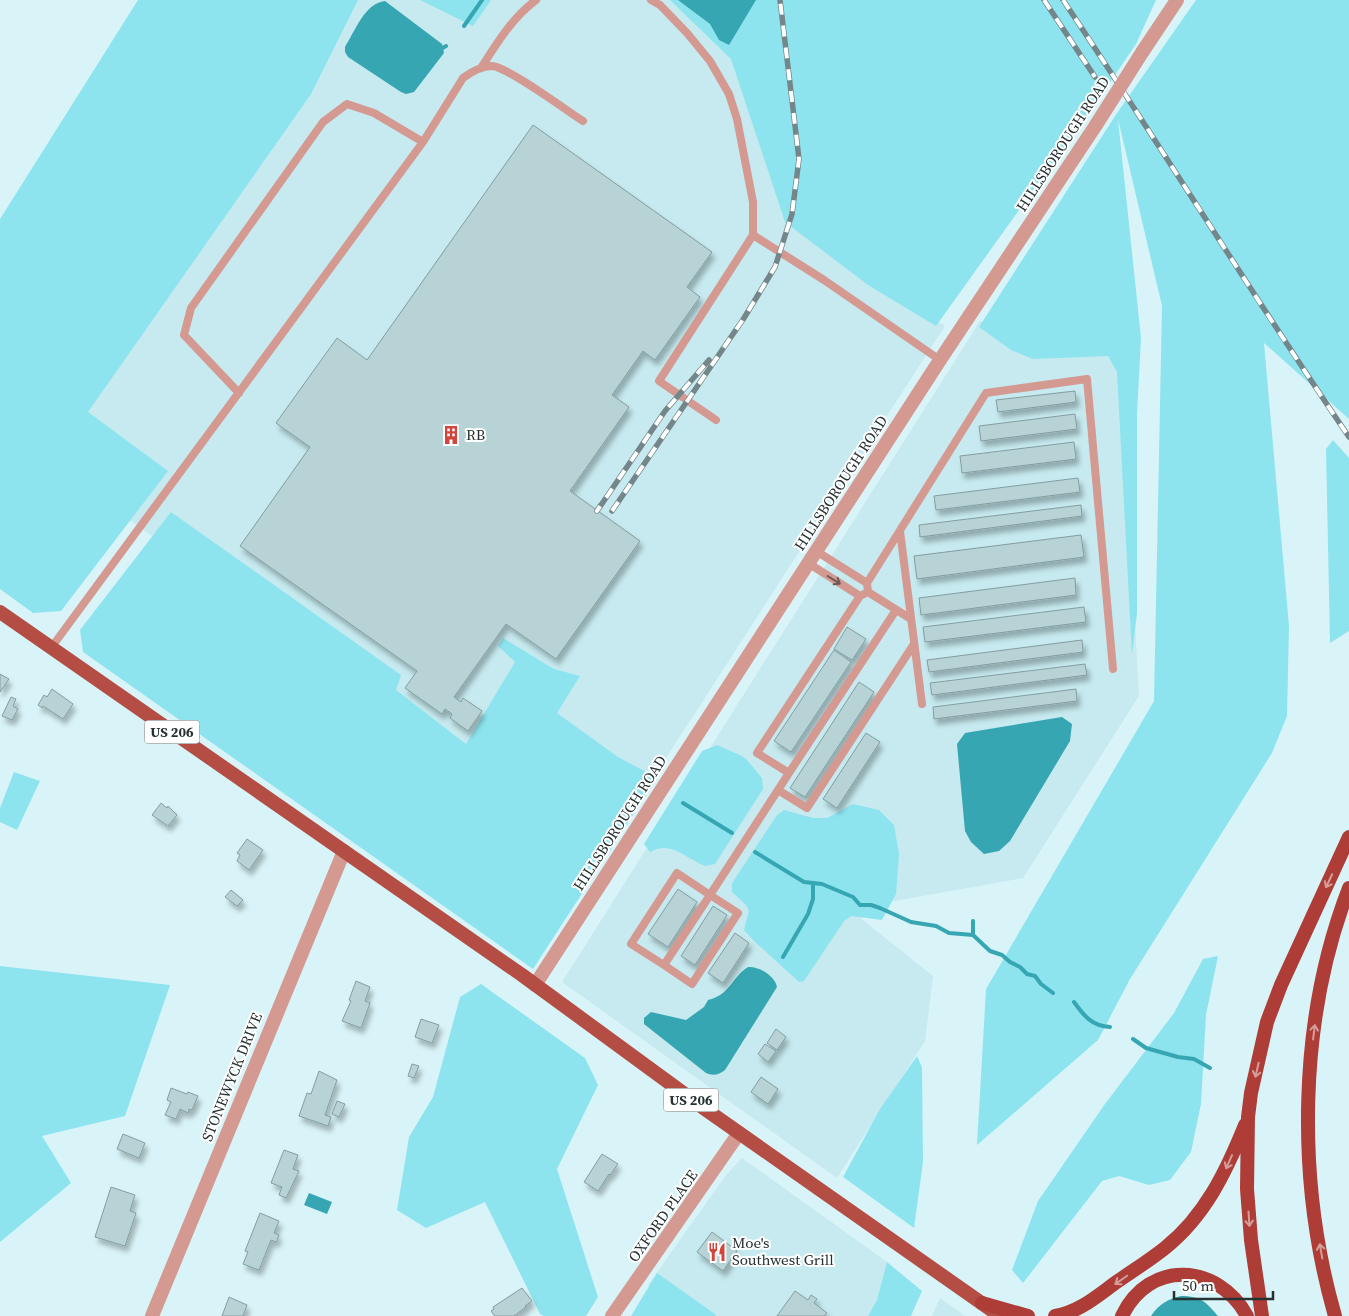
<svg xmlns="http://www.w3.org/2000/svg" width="1349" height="1316" font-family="'Source Serif 4',serif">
	<defs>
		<filter id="shadow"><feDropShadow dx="3" dy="5.5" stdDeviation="2.5" flood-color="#0004"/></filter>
	</defs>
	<rect width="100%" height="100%" fill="#d9f4f8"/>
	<path fill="#c6eaef" d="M348,0H694L750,37L806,234L945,326L604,854L37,455Z
		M980,321L1027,355L1120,348L1139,696L1023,878L849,909L933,976L925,1041L837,1178L562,982Z
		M742,1158L887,1262L877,1300L868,1316H690L648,1285L726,1175Z
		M940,1298L965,1316H932Z"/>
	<path fill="#8de4ef" d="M138,0H358L311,94L88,412L168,471L61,611L33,613L0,589V219Z
		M420,0H491L473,26Z
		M670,0H1156L1136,44L1100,97L936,326L868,285L785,222L731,59Z
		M1196,0H1349V419L1264,343L1289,626L1287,716L1272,753L1130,979L1098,1040L977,1145L986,989L1154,701L1162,306L1118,119L1141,338L1137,414V613L1132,655L1117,372L1108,356L1033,359L1011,350L979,327L1117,113Z
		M1333,440L1349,458V631L1330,643L1326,449Z
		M171,512L401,675L396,690L466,744L515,662L498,646L503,638L554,669L580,676L557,713L618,757L657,778L533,969L83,652L80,630Z
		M717,745L742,756L747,760L762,778L763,789L715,864L705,866C685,858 671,840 650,852L644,844L702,751Z
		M14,772L40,781L17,830L0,822V808Z
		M853,804L879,810L894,825L899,854L896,894L882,920L851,916L844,921L804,981L799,982L754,941L744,930L749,911L746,905L732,892V883L777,815L784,810L813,818H827Z
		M1218,956L1206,1015L1201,1104L1191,1152L1170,1180L1149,1185L1119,1176L1102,1181L1023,1283L1012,1270L1038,1201L1105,1104L1174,1013L1203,959Z
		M0,966L170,985L125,1116L42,1136L71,1183L0,1242Z
		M481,984L585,1058L598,1085L557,1169L598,1297L586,1316H544L540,1314L485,1202L426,1228L397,1210L409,1137L433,1097L460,997Z
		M917,1056L922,1067L923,1162L914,1228L843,1177L880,1109Z
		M887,1262L922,1291L911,1316H868L877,1300Z
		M657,1273L715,1314L716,1316H631Z"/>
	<path fill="#36a6b2" d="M678,0H756L729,45L719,40L710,24Z
		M385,1L442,44L444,53L414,92L406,94L401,92L348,57L345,52V47C355,31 365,3 385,1Z
		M1062,717L1072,724L1070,741L1010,841L999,851L984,854L971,842L965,831L957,744L965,733Z
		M748,967C759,966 775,976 777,987L725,1070C719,1075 713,1076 706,1073L644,1024V1018L651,1012L686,1020L704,1007L708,1000C730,995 732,977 748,967Z
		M309,1193L332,1202L327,1214L304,1205Z
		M1181,1296C1201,1296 1206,1302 1218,1316H1151C1159,1304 1168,1299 1181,1296Z"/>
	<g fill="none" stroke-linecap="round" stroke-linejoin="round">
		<path stroke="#36a6b2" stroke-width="4" d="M464,26L482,0
			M439,50L446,46
			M683,803L732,833
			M755,852L804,882L822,884L853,897L860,905H871L880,908L911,922L936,926L949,933L973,935L990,951L1002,955L1010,962L1020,967L1027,974L1035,976L1041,984L1053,993
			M973,935V921
			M783,957L808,914L813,899V883
			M1074,1002C1084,1016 1092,1026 1110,1027
			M1133,1039L1146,1048L1178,1057L1194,1059L1210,1068"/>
	</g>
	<path fill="#b8d3d6" stroke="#839da0" filter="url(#shadow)" d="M533,125L712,252L687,287L700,297L655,360L643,351L612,395L629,407L570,491L640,541L556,659L506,624L454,697L461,702L463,698L482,711L468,731L450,718L452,714L445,709L442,714L405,688L417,671L240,546L310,447L276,423L337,338L367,360Z
		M1075,391L1076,402L998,412L996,400Z
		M1075,414L1077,429L981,441L979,426Z
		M1074,442L1076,459L962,473L960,456Z
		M1078,478L1080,492L936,510L934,496Z
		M1081,505L1082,516L920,537L919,525Z
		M1081,535L1084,557L917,579L914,556Z
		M1075,578L1076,595L921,615L919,598Z
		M1084,607L1086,622L925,642L923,627Z
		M847,627L866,639L852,660L834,649Z
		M1082,640L1083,652L929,672L927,660Z
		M834,650L851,662L791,752L774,741Z
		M1085,664L1087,675L932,695L930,683Z
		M0,674L9,679L0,692Z
		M859,682L874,692L805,797L790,788Z
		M52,689L73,704L63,719L43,706L42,708L38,705L44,695L47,697Z
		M1076,689L1077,701L934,719L933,707Z
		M11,697L16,699L13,706L18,709L12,720L2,716Z
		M866,733L880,742L837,808L823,799Z
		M161,803L167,808L168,806L177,815L168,826L152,815Z
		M247,839L263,850L249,870L237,861L240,855L237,853Z
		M678,889L697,902L668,947L648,934Z
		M231,890L243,900L237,906L225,897Z
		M713,906L727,915L695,965L681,956Z
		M735,933L749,943L723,983L708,973Z
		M356,981L370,987L365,1001L370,1003L361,1028L342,1021L351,1001L349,1000Z
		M421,1019L439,1025L432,1043L415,1037Z
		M776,1029L786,1037L777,1050L767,1043Z
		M765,1044L776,1051L768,1062L758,1054Z
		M412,1064L419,1066L414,1078L408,1076Z
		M319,1071L337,1080L325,1115L331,1117L328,1126L299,1116L307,1093L311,1094Z
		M761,1077L778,1089L768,1104L751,1092Z
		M171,1088L187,1094L188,1092L198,1096L192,1110L189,1109L188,1113L180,1109L176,1119L165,1115L171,1102L167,1100Z
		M337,1101L345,1104L339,1117L332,1114Z
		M123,1134L145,1143L139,1158L117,1149Z
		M284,1150L298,1155L293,1169L299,1171L286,1198L279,1195L282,1187L271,1183Z
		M602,1154L618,1164L610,1175L609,1174L598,1191L584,1182Z
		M111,1187L135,1195L130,1211L136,1213L125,1246L95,1237Z
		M260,1213L279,1221L274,1233L279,1235L276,1242L271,1240L259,1270L243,1264L248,1252L245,1251Z
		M712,1232L737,1251L723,1271L697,1252Z
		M522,1288L532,1301L525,1306L526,1307L514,1316H495L491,1311L494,1309L493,1307Z
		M795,1291L808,1300L811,1295L817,1299L814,1303L827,1313L824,1316H777Z
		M229,1297L247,1305L243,1316H222Z"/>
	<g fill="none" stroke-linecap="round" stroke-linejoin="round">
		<path stroke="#d49a92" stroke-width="8" d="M651,0L660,5L687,33L710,61L729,94L737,119L753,202V235
			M481,68C497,43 512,18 536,0
			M239,393L184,335L191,308L323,122L347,104L374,113L423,142
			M716,420L659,381L753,235L824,280L940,360
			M900,531L922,704
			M816,551L867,583
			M808,563L860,596
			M868,592L911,619
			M896,610L789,773L757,753L860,596L868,592L867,583L986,393L1087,379L1113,669
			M51,648L423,142L463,78C471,72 481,66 492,66C508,67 567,111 583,121
			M778,790L807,808L914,644
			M677,873L710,895L664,965L631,944Z
			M664,965L692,984L738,913L710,895L789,773"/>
		<path stroke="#d49a92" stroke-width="14" d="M152,1316L344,851
			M612,1316L739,1133"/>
		<path stroke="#d49a92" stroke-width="14" d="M1143,51L1177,0
			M535,985L940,360L1096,125"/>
		<path stroke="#b44e45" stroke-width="14" d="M0,612L522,975L705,1109L1000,1316"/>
		<path stroke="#ad3d36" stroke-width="14" d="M982,1303L1028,1316
			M1055,1316C1080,1312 1098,1295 1118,1281C1134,1270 1150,1260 1165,1248C1205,1216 1226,1172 1245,1125
			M1122,1316C1149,1259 1218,1263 1247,1316
			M1262,1316L1251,1240L1247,1189L1248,1117L1251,1093L1267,1022L1281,985L1349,837
			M1335,1316C1296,1180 1298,1020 1349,888"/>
		<g stroke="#748689" stroke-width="5.5">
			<path id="rail" d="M1044,0L1095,77
				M1063,0C1160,145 1251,293 1349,437
				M600,506L597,511L665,411L709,360
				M612,511L744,318L775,267L792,214L799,159L780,0"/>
		</g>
		<use href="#rail" stroke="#fff" stroke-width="4" stroke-dasharray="11" stroke-linecap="butt"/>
		<path stroke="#d49a92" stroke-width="14" d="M1096,125L1143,51"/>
	</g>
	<defs><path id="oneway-shaft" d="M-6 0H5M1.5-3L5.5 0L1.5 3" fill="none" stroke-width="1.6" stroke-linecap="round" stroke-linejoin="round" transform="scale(1.25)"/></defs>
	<use stroke="#6c5b58" href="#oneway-shaft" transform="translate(834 580) rotate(32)"/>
	<g stroke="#d69e9a">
		<use href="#oneway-shaft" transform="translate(1329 881) rotate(115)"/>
		<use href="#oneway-shaft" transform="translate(1314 1032) rotate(-83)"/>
		<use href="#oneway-shaft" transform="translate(1257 1070) rotate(103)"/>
		<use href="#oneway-shaft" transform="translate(1229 1162) rotate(114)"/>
		<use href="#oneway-shaft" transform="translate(1249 1219) rotate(86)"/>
		<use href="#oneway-shaft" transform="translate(1321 1251) rotate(-100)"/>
		<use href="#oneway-shaft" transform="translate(1121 1280) rotate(145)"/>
	</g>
	<defs>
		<g id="building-bare" transform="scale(1.5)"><path d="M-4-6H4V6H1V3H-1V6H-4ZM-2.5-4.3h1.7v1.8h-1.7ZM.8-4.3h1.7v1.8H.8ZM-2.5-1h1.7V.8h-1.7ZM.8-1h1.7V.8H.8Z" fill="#d3453c" stroke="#fff" stroke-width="2.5" paint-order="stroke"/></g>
		<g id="restaurant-bare" transform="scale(1.5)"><path d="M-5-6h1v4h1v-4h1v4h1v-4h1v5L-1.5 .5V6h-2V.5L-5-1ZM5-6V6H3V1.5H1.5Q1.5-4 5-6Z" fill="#d3453c" stroke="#fff" stroke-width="2.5" paint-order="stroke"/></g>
	</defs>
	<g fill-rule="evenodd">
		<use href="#building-bare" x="451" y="435"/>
		<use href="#restaurant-bare" x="717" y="1252"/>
	</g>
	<g text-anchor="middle" stroke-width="4" stroke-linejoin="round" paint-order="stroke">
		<g fill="#fff" stroke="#676f70" stroke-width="1">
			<rect x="144.5" y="720.5" width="55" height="23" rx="4"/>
			<rect x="663.5" y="1088.5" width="55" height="23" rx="4"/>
		</g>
		<g font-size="14" font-weight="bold" fill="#263132">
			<text x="172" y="737">US 206</text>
			<text x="691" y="1105">US 206</text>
		</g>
		<g font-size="15" fill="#263132" stroke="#fff">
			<text transform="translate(1063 144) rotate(-57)" y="5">HILLSBOROUGH ROAD</text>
			<text transform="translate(841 483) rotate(-57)" y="5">HILLSBOROUGH ROAD</text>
			<text transform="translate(620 823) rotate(-57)" y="5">HILLSBOROUGH ROAD</text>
			<text transform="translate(232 1077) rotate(-68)" y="5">STONEWYCK DRIVE</text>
			<text transform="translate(663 1216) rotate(-55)" y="5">OXFORD PLACE</text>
		</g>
		<g font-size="15" fill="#263132" stroke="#fff" text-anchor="start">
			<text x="466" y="440">RB</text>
			<text x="732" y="1248">Moe's<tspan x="732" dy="17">Southwest Grill</tspan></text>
		</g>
	</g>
	<path d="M1174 1291v8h99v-8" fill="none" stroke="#263132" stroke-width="2.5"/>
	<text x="1182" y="1291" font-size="15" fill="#263132" stroke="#ffffff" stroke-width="4" paint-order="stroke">50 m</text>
</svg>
